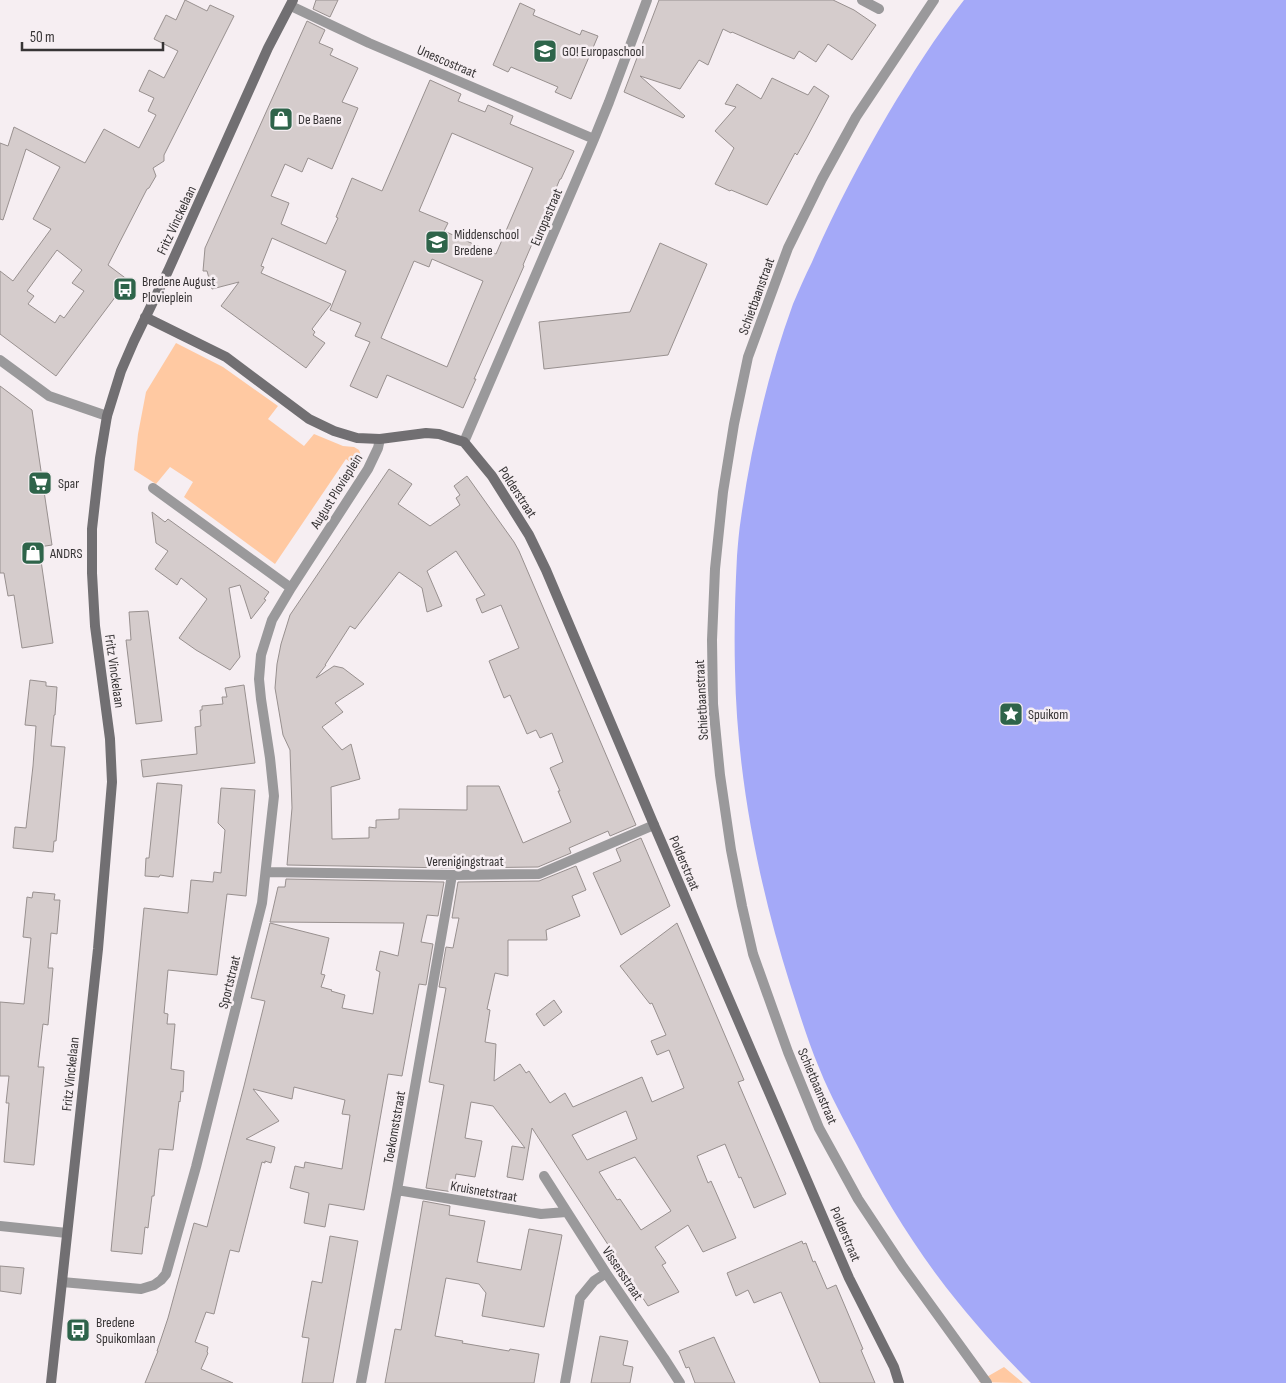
<svg xmlns="http://www.w3.org/2000/svg" width="1286" height="1383" font-family="'Sofia Sans Condensed',sans-serif">
	<rect width="100%" height="100%" fill="#f6eef2"/>
	<path fill="#ffc9a2" d="M176,343L223,367L278,406L268,419L304,446L314,434L343,446L354,447L359,450C362,457 362,461 359,469L346,459L275,564L184,497L193,482L170,467L156,484L134,470L138,434L146,392Z
		M1004,1367L1023,1383L978,1382Z"/>
	<path fill="#a4a9f8" d="M964,0H1286V1383H1031C997,1349 965,1313 936,1274C906,1233 880,1190 857,1145C844,1120 830,1095 820,1070C808,1042 799,1012 790,984C758,882 737,777 735,670C734,632 735,594 737,556C738,543 739,530 741,518C751,447 768,372 793,304C799,290 805,276 812,262C834,211 860,162 888,114C912,74 936,36 964,0Z"/>
	<path fill="#d5cccc" stroke="#98908f" fill-rule="evenodd" d="M185,0L207,11L210,5L234,16L164,155V161L153,168L156,176L149,188L147,189L108,265L128,280L56,376L0,334V271L13,281L51,229L33,219L60,167L26,149L3,220L0,219V143L8,146L14,127L85,163L104,129L139,148L156,115L148,111L154,98L139,91L149,70L164,78L178,51L154,39L166,15L176,20ZM57,250L82,270L72,283L84,291L64,318L60,315L55,323L28,304L34,296L27,291Z
		M316,0H338L330,17L313,9Z
		M659,0H833L854,10L876,25L852,60L828,44L816,62L799,51L794,59L732,32L731,33L723,29L708,65L699,60L680,89L640,76L685,116L683,118L624,92Z
		M520,3L535,10L533,15L580,35L582,30L598,36L571,99L555,92L558,87L511,67L508,72L493,65Z
		M307,21L325,30L319,43L333,49L330,55L358,68L342,102L358,108L332,169L308,158L302,172L285,164L271,196L289,203L281,224L326,244L338,218L336,217L352,178L382,191L430,80L461,94L458,101L485,112L488,105L513,116L510,124L574,151L561,179H560L523,265L524,266L474,379H476L463,408L387,375L377,398L350,386L370,342L355,336L361,323L330,310L346,271L272,238L261,266L264,267L261,273L331,304L312,329L315,332L313,335L325,343L306,368L221,306L239,282L212,289L207,271H203L205,248ZM452,133L533,168L496,254L444,231L448,223L419,211ZM432,259L483,281L447,367L381,338L414,261L429,267Z
		M772,78L808,95L814,86L829,96L806,139L797,155L795,153L767,205L731,190L730,191L715,184L734,148L715,131L736,107L725,104L737,84L761,99Z
		M660,243L707,264L668,355L544,369L539,322L630,312Z
		M0,386L32,410L52,545L39,547L53,643L22,648L14,595L8,596L4,573H0Z
		M389,469L412,484L398,504L430,526L460,505L456,498L460,495L454,486L467,476L514,542L519,551L636,825L610,836L608,831L569,848L571,853L538,867L452,868L287,865L292,808L290,750L283,735L275,688L277,664L281,644L290,615ZM456,551L485,595L476,599L482,613L501,605L519,648L489,661L504,698L510,695L527,734L536,730L540,738L552,733L563,762L550,768L560,791H558L571,822L523,843L499,786H467V810L399,809V819L376,820V828L369,827V838L332,839L331,787L360,779L351,744L342,750L322,727L343,712L335,703L364,684L343,668L334,666L316,678L326,665H325L350,626L355,629L399,572L422,588L427,612L442,606L427,571Z
		M152,512L165,522L168,519L269,592L264,599L266,600L251,619L240,585L229,588L240,657L230,670L196,650L179,638L207,599L181,578L177,585L155,569L168,551L156,543Z
		M148,611L162,721L136,724L126,640H131L129,612Z
		M30,680L46,682V686L57,687L55,715H54L51,746L65,747L56,841H54L53,852L13,848L15,827L26,828L33,766L36,726L25,725Z
		M244,685L255,763L143,777L141,760L197,754L195,727L201,726L200,710H202V706L223,704L222,697H227L225,688Z
		M157,783L182,785L173,877L160,875L159,877L145,876L146,858H149Z
		M221,788L255,790L246,896L227,894L217,975L168,970L164,1013L168,1014L167,1024H175L171,1069L184,1071L183,1092L181,1091L180,1102L179,1101L173,1150L159,1149L154,1196H152L148,1228L145,1227L142,1254L111,1251L144,908L188,913L191,880L213,882L214,872L221,873L225,830L218,823Z
		M641,838L670,906L621,935L593,873L621,861L616,849Z
		M576,866L586,890L572,896L580,916L546,930L547,940H508V976L495,973L487,1009L490,1010L485,1042L496,1044L494,1081L520,1064L526,1073L529,1071L550,1103L565,1093L573,1107L642,1077L652,1102L684,1088L669,1050L657,1055L651,1041L666,1035L652,1003L650,1004L620,966L677,923L744,1080L738,1082L786,1194L754,1208L741,1177L739,1178L725,1144L697,1156L708,1183L711,1181L736,1238L703,1252L688,1225L655,1247L666,1263L662,1265L679,1292L648,1306L532,1128L523,1180L507,1177L512,1146L525,1148L493,1106L471,1102L465,1138L482,1141L475,1177L456,1174L453,1192L426,1188L444,1085L429,1082L446,988L439,987L446,947L453,948L459,918H452L458,882L539,881ZM626,1111L637,1139L587,1160L572,1135ZM635,1157L671,1211L641,1230L620,1199L617,1200L599,1172Z
		M286,879L444,882L438,916L427,915L421,942L433,944L426,985L419,984L402,1076L388,1074L364,1210L329,1204L325,1227L304,1223L309,1193L290,1188L295,1166L304,1168L305,1162L342,1169L350,1115L342,1114L345,1100L294,1087L292,1099L253,1089L279,1121L246,1139L275,1147L271,1163L265,1161V1163L262,1162L239,1252L230,1250L214,1314L206,1312L195,1342L208,1347L207,1352L208,1353L201,1369L233,1383H145L158,1351H157L168,1318L194,1223L207,1227L244,1086L265,1001L251,998L270,923L329,938L321,974L325,975L321,987L332,990L331,991L345,995L342,1008L373,1014L380,972L376,970L380,951L398,956L404,923L270,922L278,887H285Z
		M33,892L55,894L54,900H60L57,934L51,933L48,968H53L48,1025L43,1024L38,1067H44L34,1165L4,1162L9,1103H6L9,1076H0V1002L24,1004L31,938L23,937L27,897L32,898Z
		M554,1000L562,1012L544,1026L536,1014Z
		M423,1201L450,1206L449,1215L485,1221L477,1262L521,1270L529,1229L562,1235L544,1327L482,1316L486,1293L479,1284L446,1278L435,1336L463,1341L462,1343L509,1351L510,1349L539,1354L534,1383H385L395,1329L401,1330Z
		M330,1236L358,1241L333,1383H302L309,1338L302,1337L312,1281L322,1283Z
		M802,1241L803,1244L806,1243L813,1262L815,1261L827,1289L836,1285L863,1349L861,1350L875,1383H820L781,1292L754,1303L748,1290L736,1296L727,1273Z
		M0,1266L24,1268L21,1294L0,1291Z
		M600,1336L628,1341L623,1365L633,1367L630,1383H591Z
		M714,1337L728,1368L735,1383H695L689,1367L686,1368L679,1351Z"/>
	<g fill="none" stroke-linecap="round" stroke-linejoin="round">
		<path stroke="#9a999b" stroke-width="10" d="M862,0L879,9
			M934,0L856,117L822,179L788,248L748,357L734,424L723,492L715,569L712,640L713,704L720,775L731,850L742,906L753,954L788,1052L819,1128L858,1199L903,1267L987,1383
			M291,6L369,43L594,139
			M0,360L49,396L107,416
			M464,442L594,139L609,102L647,0
			M153,488L291,588
			M266,872L452,875L539,874L654,825
			M544,1176L606,1273L664,1358L680,1383
			M397,1190L541,1214L566,1212
			M0,1226L67,1233
			M62,1282L141,1289L154,1285L161,1280L166,1274L196,1167L262,903L274,796L270,758L261,699L259,679L261,655L272,620L291,588L368,469L378,448L380,439
			M361,1383L397,1190L452,875
			M565,1383L580,1298L594,1281L606,1273"/>
		<path stroke="#716f72" stroke-width="10" d="M145,317L226,357L309,419L334,431L357,438L380,439L426,433L439,434L464,442L492,476L529,535L546,570L654,825L849,1278L894,1367L899,1383
			M51,1383L98,949L112,782L110,739L95,626L92,573V529L100,458L107,416L121,371L134,341L168,271L268,48L293,0"/>
	</g>
	<defs>
		<g id="school-square" transform="scale(1.25)"><rect x="-9" y="-9" width="18" height="18" rx="4" fill="#2e644a" stroke="#f6eef2"/><path d="M0-5L7-2L0 1L-7-2ZM-4 1L0 2.5L4 1V4Q0 6-4 4Z" fill="#fff"/></g>
		<g id="shop-square" transform="scale(1.25)"><rect x="-9" y="-9" width="18" height="18" rx="4" fill="#2e644a" stroke="#f6eef2"/><path d="M-5-2.5h2.3a2.7 3.5 0 0 1 5.4 0H5L5.5 6h-11ZM-1.5-2.5h3a1.5 2.3 0 0 0-3 0Z" fill="#fff"/></g>
		<g id="bus-square" transform="scale(1.25)"><rect x="-9" y="-9" width="18" height="18" rx="4" fill="#2e644a" stroke="#f6eef2"/><path d="M-5-6H5V4H4V6H2V4H-2V6H-4V4H-5ZM-3.5-4V0h7V-4ZM-3.5 1.2v1.5H-2V1.2ZM2 1.2v1.5H3.5V1.2Z" fill="#fff"/></g>
		<g id="supermarket-square" transform="scale(1.25)"><rect x="-9" y="-9" width="18" height="18" rx="4" fill="#2e644a" stroke="#f6eef2"/><path d="M-6-5.5h2.5l.6 2H6L4.5 2H-2.5L-4.4-4H-6ZM-1.5 3.2a1.3 1.3 0 1 0 .1 0ZM3 3.2a1.3 1.3 0 1 0 .1 0Z" fill="#fff"/></g>
		<g id="sight-square" transform="scale(1.25)"><rect x="-9" y="-9" width="18" height="18" rx="4" fill="#2e644a" stroke="#f6eef2"/><path d="M0-6L1.8-2.2L6-1.7L2.9 1.2L3.7 5.4L0 3.3L-3.7 5.4L-2.9 1.2L-6-1.7L-1.8-2.2Z" fill="#fff"/></g>
	</defs>
	<g fill-rule="evenodd">
		<use href="#school-square" x="545" y="51"/>
		<use href="#shop-square" x="281" y="119"/>
		<use href="#school-square" x="437" y="242"/>
		<use href="#bus-square" x="125" y="289"/>
		<use href="#supermarket-square" x="40" y="483"/>
		<use href="#shop-square" x="33" y="553"/>
		<use href="#sight-square" x="1011" y="714"/>
		<use href="#bus-square" x="78" y="1330"/>
	</g>
	<g text-anchor="middle" stroke-width="5" stroke-linejoin="round" paint-order="stroke">
		<g font-size="14" fill="#373435" stroke="#f6eef2" text-anchor="start">
			<text x="562" y="56">GO! Europaschool</text>
			<text x="298" y="124">De Baene</text>
			<text x="454" y="239">Middenschool<tspan x="454" dy="16">Bredene</tspan></text>
			<text x="142" y="286">Bredene August<tspan x="142" dy="16">Plovieplein</tspan></text>
			<text x="58" y="488">Spar</text>
			<text x="50" y="558">ANDRS</text>
			<text x="1028" y="719">Spuikom</text>
			<text x="96" y="1327">Bredene<tspan x="96" dy="16">Spuikomlaan</tspan></text>
		</g>
		<g font-size="14" fill="#373435" stroke="#f6eef2">
			<text transform="translate(447 61) rotate(23)" y="5">Unescostraat</text>
			<text transform="translate(546 217) rotate(-67)" y="5">Europastraat</text>
			<text transform="translate(176 220) rotate(-65)" y="5">Fritz Vinckelaan</text>
			<text transform="translate(756 296) rotate(-70)" y="5">Schietbaanstraat</text>
			<text transform="translate(336 491) rotate(-58)" y="5">August Plovieplein</text>
			<text transform="translate(518 492) rotate(57)" y="5">Polderstraat</text>
			<text transform="translate(115 671) rotate(82)" y="5">Fritz Vinckelaan</text>
			<text transform="translate(701 700) rotate(-93)" y="5">Schietbaanstraat</text>
			<text x="465" y="866">Verenigingstraat</text>
			<text transform="translate(685 863) rotate(67)" y="5">Polderstraat</text>
			<text transform="translate(229 982) rotate(-76)" y="5">Sportstraat</text>
			<text transform="translate(70 1074) rotate(-84)" y="5">Fritz Vinckelaan</text>
			<text transform="translate(818 1086) rotate(67)" y="5">Schietbaanstraat</text>
			<text transform="translate(394 1127) rotate(-80)" y="5">Toekomststraat</text>
			<text transform="translate(484 1191) rotate(10)" y="5">Kruisnetstraat</text>
			<text transform="translate(846 1234) rotate(67)" y="5">Polderstraat</text>
			<text transform="translate(623 1273) rotate(56)" y="5">Vissersstraat</text>
		</g>
	</g>
	<path d="M22 42v8h141v-8" fill="none" stroke="#373435" stroke-width="2.5"/>
	<text x="30" y="42" font-size="15" fill="#373435" stroke="#f6eef2" stroke-width="4" paint-order="stroke">50 m</text>
</svg>
